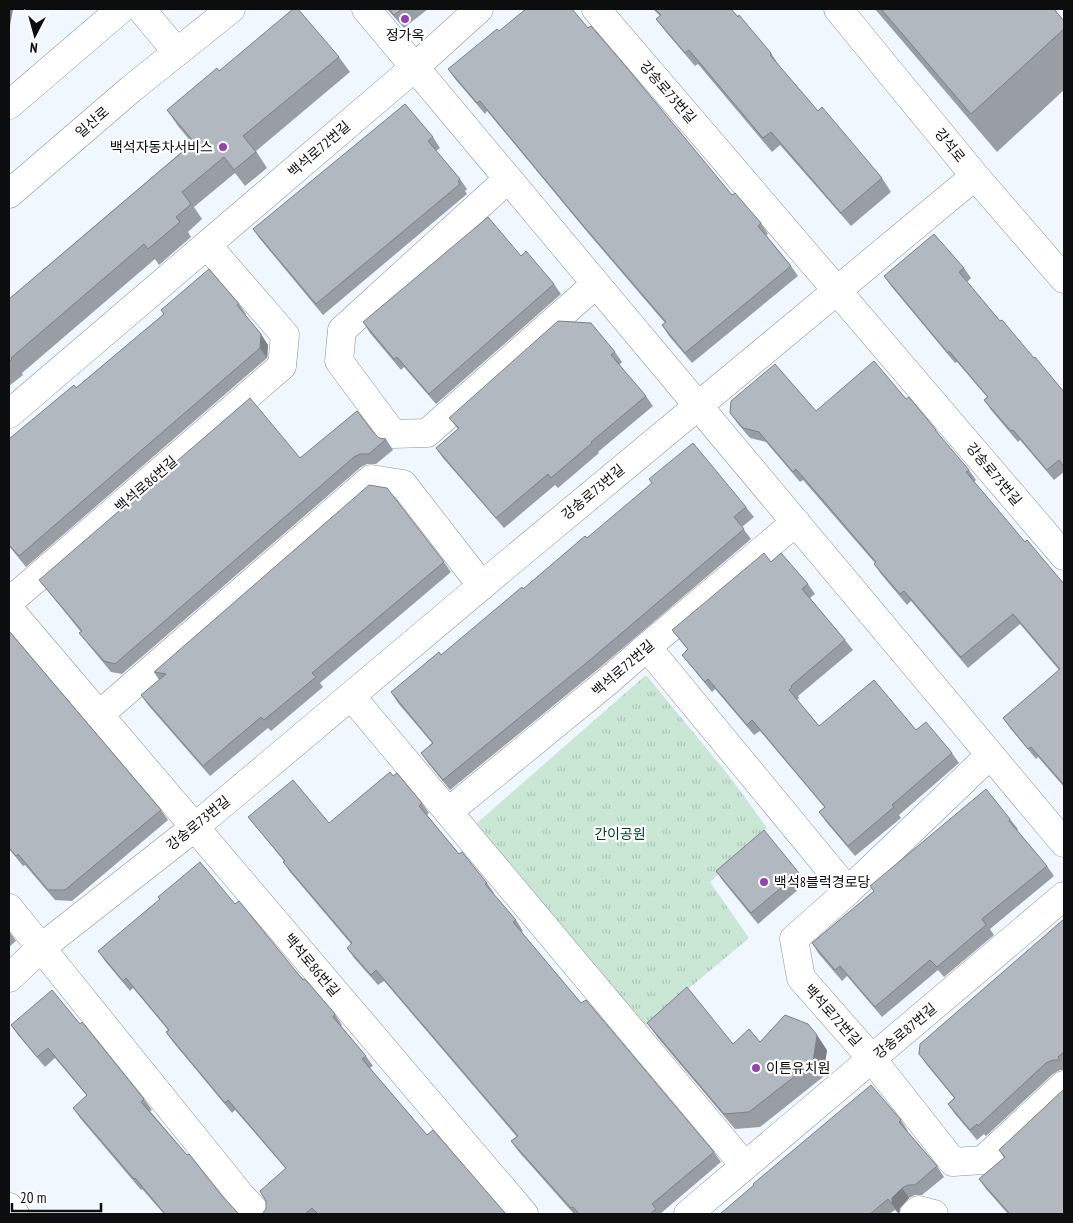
<svg xmlns="http://www.w3.org/2000/svg" width="1073" height="1223" font-family="'PT Sans Narrow','Noto Sans KR',sans-serif">
	<defs>
		<pattern id="park-tufts" width="24" height="20" patternUnits="userSpaceOnUse" patternTransform="scale(1.25)"><rect width="24" height="20" fill="#cae7d6"/><path d="M3 7l-1-3M5 7V3M7 7l1-3M15 17l-1-3M17 17v-4M19 17l1-3" fill="none" stroke="#acc5b6"/></pattern>
	</defs>
	<rect width="100%" height="100%" fill="#f0f7fe"/>
	<path fill="url(#park-tufts)" d="M646,675L730,777L767,828L710,882L749,938L644,1026L477,823Z"/>
	<g fill="none" stroke-linecap="round" stroke-linejoin="round">
		<g stroke="#8b9198" stroke-width="29">
			<path id="minor" d="M141,9L177,52
				M366,9L1064,843
				M596,9L1064,556
				M838,9L975,176L1064,279
				M508,179L342,330L339,361L393,434L427,433L596,284
				M9,414L415,67L479,9
				M9,602L282,366L285,335L207,245
				M9,609L524,1214
				M647,647L848,891
				M351,696L745,1166
				M99,715L371,479L403,484L482,586
				M990,755L848,891L794,939L801,978L872,1059L953,1162L983,1160L1064,1085
				M448,812L607,682L647,647L796,522
				M9,908L242,1197L258,1214
				M9,978L42,947L195,827L504,567L975,176
				M688,1214L1064,896
				M914,1214L919,1210L934,1214"/>
		</g>
		<g stroke="#8b9198" stroke-width="29">
			<path id="major" d="M9,105L121,9
				M9,194L131,89L231,9
				M9,1207L15,1214"/>
		</g>
		<use href="#minor" stroke="#fff" stroke-width="28"/>
		<use href="#major" stroke="#fff" stroke-width="28"/>
	</g>
	<path fill="#999ea4" d="M387,9H428L404,28Z
		M653,9H731L771,53L780,67L818,111L882,178L891,192L851,226L780,145L772,152L698,64L695,66L666,32L656,19L660,16Z
		M875,9H1054L1064,21V90L997,152Z
		M499,31L732,195L761,223L768,234L766,235L791,266L798,276L692,363L669,336L662,325L665,323L588,233L487,111L485,114L455,79L448,69Z
		M339,57L350,72L256,151L267,168L245,186L235,173L194,207L202,219L188,232L191,237L159,265L155,259L22,373L23,375L9,386V299L192,143L178,126L167,110L219,71Z
		M433,137L440,148L436,151L460,179L467,189L465,191L467,194L323,315L260,239L253,229Z
		M521,256L554,284L561,294L436,404L404,367L401,370L370,333L363,322Z
		M964,268L971,278L967,282L1000,321L1064,392V472L1054,480L1020,440L1018,442L991,410L984,400L987,397L957,362L955,363L891,286L884,276Z
		M239,304L246,314L245,315L268,345L267,358L26,567L9,546V439L76,388L164,314L161,310Z
		M615,352L622,362L619,365L646,396L653,406L598,452L599,453L558,488L555,485L504,528L443,458L436,448L458,429L449,418Z
		M906,399L936,430L943,440L969,470L976,480L974,482L1025,542L1064,584V787L1038,757L1036,759L1010,728L1003,718L1059,670L1020,624L968,668L911,601L907,605L881,574L874,564L875,563L803,480L800,482L766,442L750,438L738,424L730,413L816,411Z
		M374,433L379,438L386,439L393,450L376,464H367L361,467L122,674L111,672L87,643L79,633L81,632L47,590L39,580L300,458Z
		M746,507L754,517L742,527L751,539L597,670L450,790L428,763L421,753L432,743L398,703L391,692L441,655L587,538Z
		M444,562L451,572L320,683L323,687L271,731L268,728L210,776L148,705L141,695L159,680L154,672Z
		M771,562L808,584L815,594L810,598L845,640L853,650L798,696L799,698L797,700L819,726L916,730L952,753L959,763L899,815L901,818L855,856L827,823L819,812L825,808L760,731L754,735L715,689L712,692L690,665L682,655L688,650L672,630Z
		M9,631L161,810L168,820L72,901L55,900L25,865L23,866L9,849Z
		M393,776L422,803L429,813L427,815L459,854L487,883L494,893L493,894L516,920L523,931L521,932L581,1003L714,1152L721,1162L660,1214H574L519,1152L511,1141L517,1137L384,981L378,985L354,958L347,948L351,944L290,872L283,862L284,861L256,827L248,817L329,823Z
		M1010,819L1018,829L1017,830L1047,866L1054,876L990,929L994,935L944,977L938,970L882,1017L847,976L842,981L819,954L812,943L874,891L870,886Z
		M716,871L799,873L806,883L758,924L723,881Z
		M235,904L335,1014L342,1025L341,1026L366,1056L373,1066L370,1068L427,1135L506,1214H262L266,1209L286,1169L235,1110L232,1113L173,1042L166,1032L168,1030L133,988L130,991L105,961L98,951Z
		M1064,919V1070H1060L1053,1074L986,1136L984,1134L977,1140L955,1114L948,1104L954,1098L926,1064L919,1054Z
		M9,931L16,941L9,947Z
		M647,1023L733,1044L760,1042L827,1050L823,1077L760,1127L735,1129L658,1038Z
		M11,1025L144,1099L152,1110L150,1111L223,1197L239,1214H164L142,1189L141,1190L80,1118L73,1108L87,1096L55,1058L45,1067L18,1035Z
		M901,1120L908,1131H907L937,1166L944,1177L922,1195H915L909,1198L900,1208L899,1214L895,1210L889,1214H720Z
		M999,1150L1064,1214H1008L986,1189L979,1179L1004,1158Z"/>
	<path fill="#7d8186" d="M9,9H13L9,31Z
		M261,334L268,345L267,358L260,348Z
		M817,1035L827,1050L823,1077L813,1062Z
		M902,1188L909,1198L900,1208L899,1214L892,1204V1198Z"/>
	<path fill="#b2b8bf" stroke="#7d8186" d="M293,9H298L339,57L243,136L256,152L234,170L224,157L182,192L191,204L176,217L180,222L148,249L144,244L11,358L12,359L9,362V299L194,142L167,110L217,68L219,71Z
		M389,9H402L394,15Z
		M526,9H572L588,28L591,26L627,68L732,195L735,193L761,223L758,226L791,266L685,353L662,325L666,322L581,223L480,101L477,103L448,69L497,29L499,31Z
		M655,9H731L738,17L739,15L771,53L770,55L818,111L822,107L882,178L841,213L771,132L763,138L689,50L685,53L656,19L661,15Z
		M881,9H1054L1064,21V29L971,114Z
		M405,104L433,137L428,141L460,179L458,181L460,184L316,304L253,229Z
		M488,217L521,256L526,251L554,284L429,394L397,357L394,359L363,322Z
		M934,234L964,268L959,272L1000,321L1002,320L1034,358L1035,357L1064,392V467L1059,460L1047,470L1013,430L1011,431L984,400L988,397L949,351L948,353L884,276Z
		M209,269L239,304L237,305L261,334L260,348L19,556L9,545V439L74,385L76,388L164,314L161,310Z
		M558,321L591,323L615,352L611,355L646,396L591,442L592,443L551,478L548,474L496,518L436,448L459,428L449,418Z
		M874,361L906,399L909,397L936,430H935L969,470L966,472L1025,542L1027,540L1064,584V785L1031,747L1028,749L1003,718L1060,669L1013,614L961,657L904,591L900,594L874,564L876,562L796,469L793,472L759,432L743,428L730,413L731,401L775,364L816,411Z
		M250,398L300,458L357,411L374,433L379,438L386,439L369,454H360L354,457L115,664L104,661L79,633L82,631L39,580Z
		M693,443L746,507L734,517L744,529L590,660L443,780L421,753L433,743L391,692L439,652L441,655L522,587L523,589L585,536L587,538L652,483L649,479Z
		M369,485L387,488L444,562L312,673L316,677L264,720L261,717L203,766L141,695L166,674L154,672Z
		M764,553L771,562L781,553L808,584L802,589L845,640L791,686L792,687L789,690L819,726L874,680L916,730L926,722L952,753L892,805L894,807L848,846L819,812L825,807L752,720L747,725L708,679L705,682L682,655L688,649L672,630Z
		M9,631L161,810L65,890H48L18,854L16,856L9,848Z
		M390,772L393,776L397,773L422,803L419,806L459,854L462,852L487,883L485,884L516,920L513,922L581,1003L586,1000L714,1152L652,1204L656,1209L650,1214H579L573,1207L571,1208L511,1141L518,1136L376,970L371,975L347,948L352,943L283,862L285,861L248,817L293,780L329,823Z
		M986,789L1010,819L1009,821L1047,866L982,919L986,925L937,967L930,960L875,1007L840,966L835,970L812,943L874,891L870,886Z
		M764,830L799,873L751,913L716,871Z
		M200,862L235,904L239,901L303,980L305,979L335,1014L333,1017L366,1056L362,1059L427,1135L433,1130L506,1214H318L312,1208L305,1214H262L266,1209V1201L260,1191L286,1168L228,1100L225,1103L166,1032L169,1030L126,978L123,981L98,951L160,899L158,897Z
		M1064,919V1052L1058,1057L1060,1060H1053L1046,1063L978,1126L977,1124L970,1130L948,1104L955,1098L919,1054L920,1044Z
		M687,987L733,1044L749,1029L760,1042L785,1015L808,1024L817,1035L813,1062L749,1112L724,1114L647,1023Z
		M52,990L80,1024L82,1022L144,1099L141,1102L187,1155L189,1154L223,1197L239,1214H165L135,1178L134,1179L73,1108L87,1095L48,1048L37,1057L11,1025Z
		M871,1085L901,1120L899,1122L937,1166L915,1185H908L902,1188L892,1198V1204L888,1199L870,1214H720L754,1185L753,1184Z
		M1064,1089V1214H1010L979,1179L1005,1157L999,1150Z"/>
	<g fill="#9442b2" stroke="#fff" stroke-width="2">
		<circle cx="405" cy="19" r="5"/>
		<circle cx="223" cy="147" r="5"/>
		<circle cx="764" cy="882" r="5"/>
		<circle cx="756" cy="1068" r="5"/>
	</g>
	<g text-anchor="middle" stroke-width="4.5" stroke-linejoin="round" paint-order="stroke">
		<g font-size="14" fill="#0b0d0f" stroke="#fff" text-anchor="start">
			<text x="405" y="40" text-anchor="middle">정가옥</text>
			<text x="213" y="152" text-anchor="end">백석자동차서비스</text>
			<text x="774" y="887">백석8블럭경로당</text>
			<text x="766" y="1073">이튼유치원</text>
		</g>
		<g font-size="14" fill="#0b0d0f" stroke="#fff">
			<text transform="translate(668 92) rotate(49)" y="5">강송로73번길</text>
			<text transform="translate(92 122) rotate(-41)" y="5">일산로</text>
			<text transform="translate(950 145) rotate(51)" y="5">강석로</text>
			<text transform="translate(319 149) rotate(-41)" y="5">백석로72번길</text>
			<text transform="translate(994 474) rotate(50)" y="5">강송로73번길</text>
			<text transform="translate(146 484) rotate(-41)" y="5">백석로86번길</text>
			<text transform="translate(593 492) rotate(-40)" y="5">강송로73번길</text>
			<text transform="translate(623 668) rotate(-41)" y="5">백석로72번길</text>
			<text transform="translate(198 823) rotate(-39)" y="5">강송로73번길</text>
			<text transform="translate(312 965) rotate(50)" y="5">백석로86번길</text>
			<text transform="translate(833 1015) rotate(48)" y="5">백석로72번길</text>
			<text transform="translate(905 1031) rotate(-40)" y="5">강송로87번길</text>
		</g>
		<g font-size="14" fill="#003e25" stroke="#fff">
			<text x="620" y="839">간이공원</text>
		</g>
	</g>
	<rect width="1073" height="1223" fill="none" stroke="#0b0d0f" stroke-width="20"/>
	<g transform="translate(35 35) rotate(186)" stroke="#ffffff" stroke-width="4" paint-order="stroke">
	<path d="M0-4L9 19L0 12L-9 19Z" fill="#0b0d0f"/>
	<text y="-8" font-size="14" font-weight="bold" text-anchor="middle" fill="#0b0d0f">N</text>
	</g>
	<path d="M12 1203v8h89v-8" fill="none" stroke="#0b0d0f" stroke-width="2.5"/>
	<text x="20" y="1203" font-size="15" fill="#0b0d0f" stroke="#ffffff" stroke-width="4" paint-order="stroke">20 m</text>
</svg>
